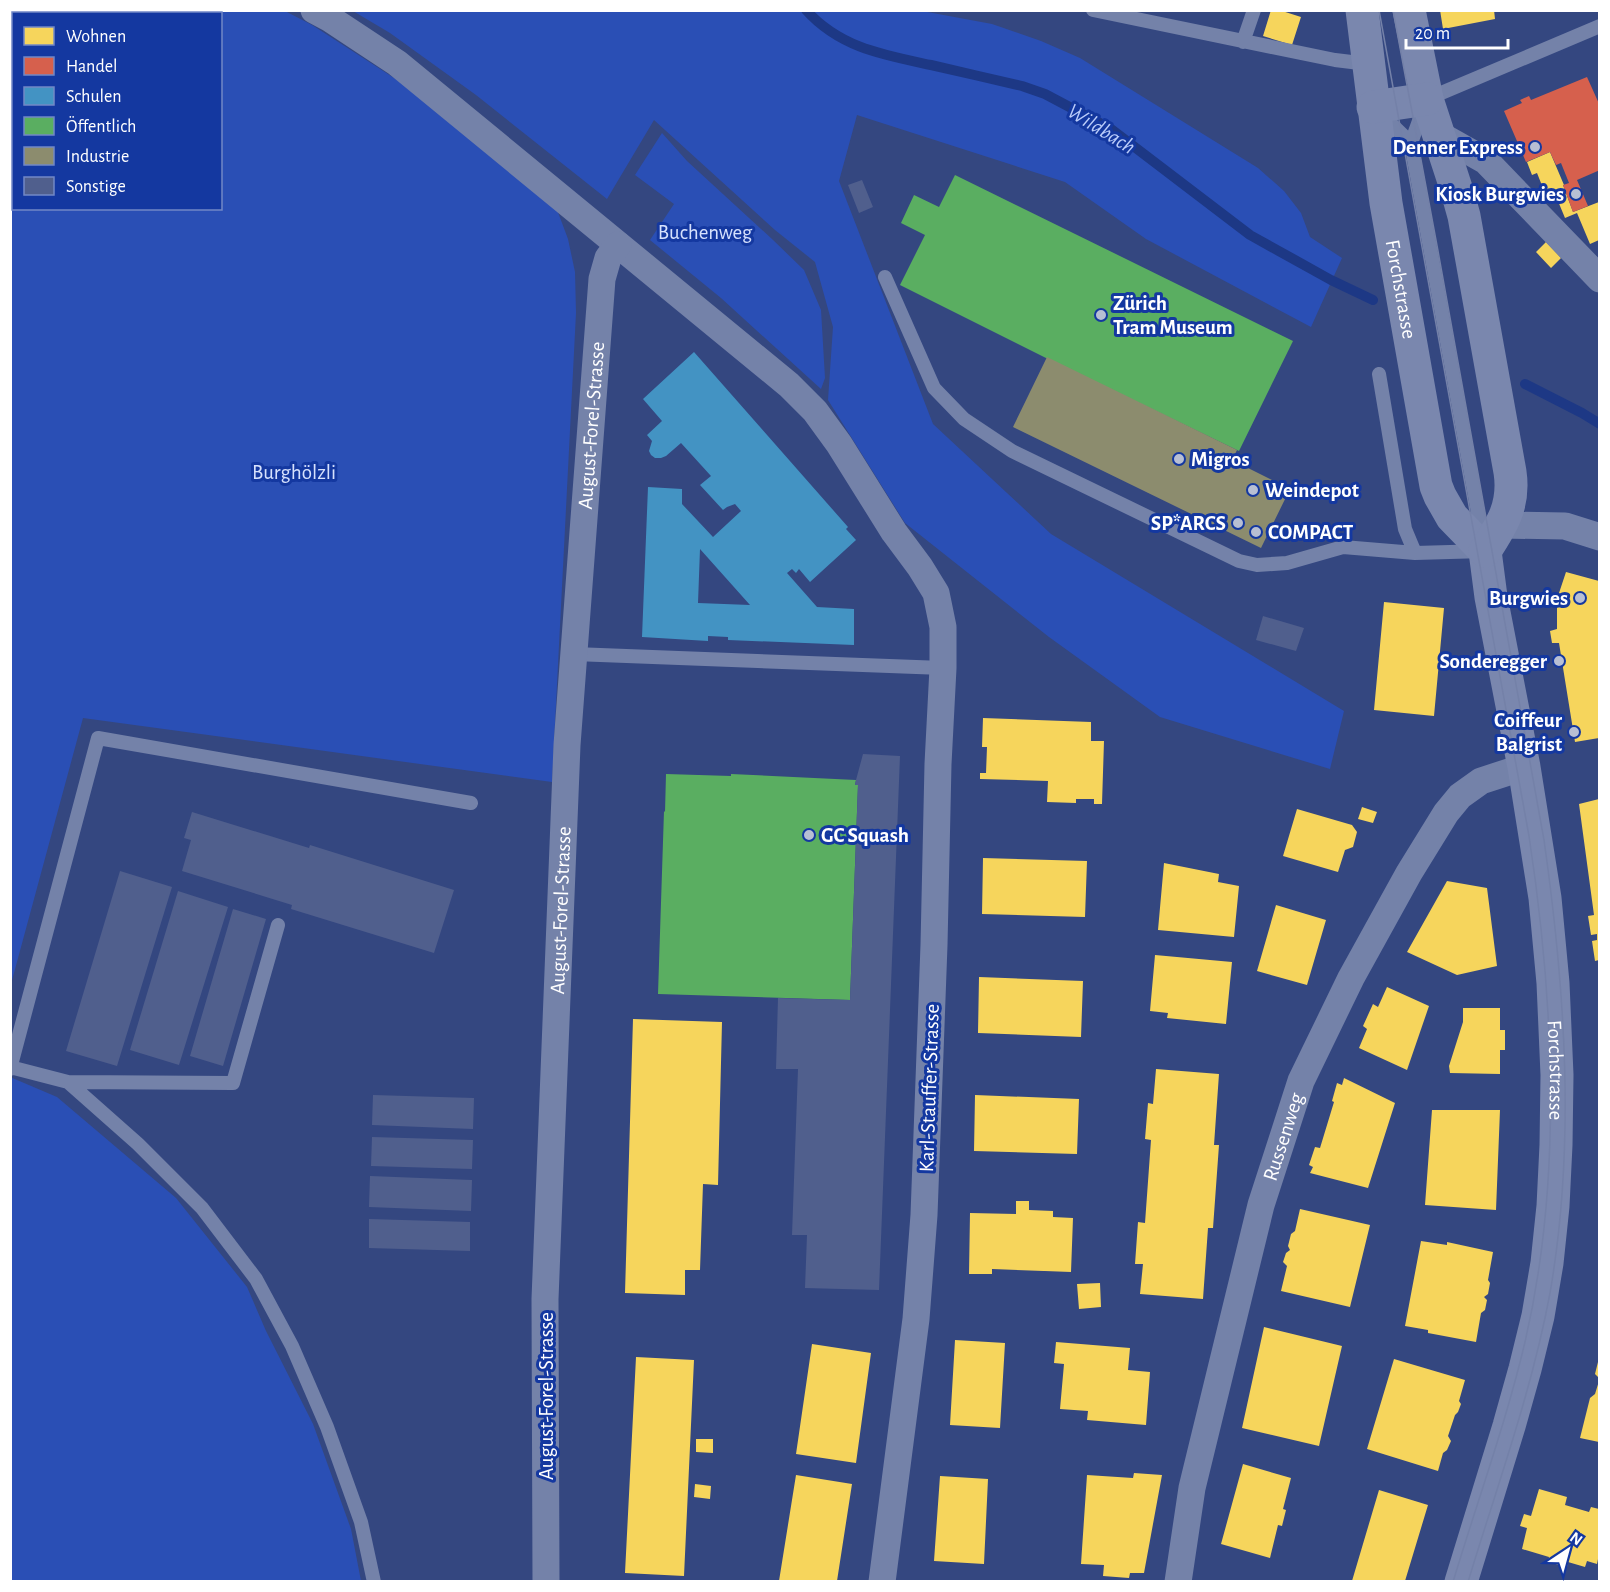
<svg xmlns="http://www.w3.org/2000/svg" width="1610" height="1592" font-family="'Alegreya Sans',sans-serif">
	<rect width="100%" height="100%" fill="#344780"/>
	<path fill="#2a4fb5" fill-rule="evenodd" d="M11,11H285L312,25L408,87L556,207L568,239L575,272L576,313L552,782L83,718L11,984ZM14,14H220V208H14Z
		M922,11L992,24L1041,41L1080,58L1258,168L1284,191L1301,213L1310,237L1342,258L1311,327L1146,239L1065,182L857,115L839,181L933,424L1051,534L1344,711L1330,769L1160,717L1049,637L905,523L828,400L833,327L815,262L775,230L654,120L607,199L476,95L390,33L353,11Z
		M662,133L687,161L772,239L804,270L821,310L825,378L821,389L721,298L650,240L674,204L635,175Z
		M10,1077L57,1097L176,1198L247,1287L266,1331L313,1424L351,1529L361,1581H11Z"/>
	<path fill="#f6d55c" d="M1271,10H1279L1301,17L1292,45L1263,36Z
		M1440,10H1494L1495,19L1443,29Z
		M1550,152L1564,185H1563L1573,212L1599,202V240L1590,244L1577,213L1565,218L1553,189L1545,193L1537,173L1532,175L1527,162Z
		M1546,242L1561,258L1551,268L1536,252Z
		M1566,572L1599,581V738L1575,742L1559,643H1552L1550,631L1557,629V599Z
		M1384,602L1444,608L1434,716L1374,710Z
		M983,718L1091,722V741H1104L1102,804H1094V799H1076V803L1047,802L1048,781L980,779V773H986L987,747H982Z
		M1599,799V960L1595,961L1592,941L1597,940V934L1591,935L1588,916L1594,915L1579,804Z
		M1362,807L1377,812L1373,823L1358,819Z
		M1297,809L1352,825L1357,832L1353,847L1345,850L1338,872L1283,856Z
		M983,858L1087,861L1085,917L982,914Z
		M1164,863L1219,874L1218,882L1239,886L1234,937L1158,930Z
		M1447,881L1487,888L1497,966L1457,975L1407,952Z
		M1276,905L1326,920L1307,985L1257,971Z
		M1155,955L1232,962L1226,1024L1167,1018L1168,1013L1150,1011Z
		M979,977L1083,981L1081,1037L978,1033Z
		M1387,987L1429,1006L1407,1070L1359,1048L1367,1029L1363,1026L1373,1004L1378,1007Z
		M1463,1008H1500V1030H1505V1050H1500V1074L1450,1073L1449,1066L1463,1022Z
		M633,1019L722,1022L718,1185L703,1184L700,1270H685V1295L625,1293Z
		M1156,1069L1219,1074L1214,1145H1219L1213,1228H1208L1203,1299L1140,1294L1143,1264H1135L1138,1222L1145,1223L1151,1140L1145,1139L1148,1103L1153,1104Z
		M1344,1078L1395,1103L1368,1188L1310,1173L1313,1167L1309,1165L1315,1147L1320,1148L1334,1102L1332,1101L1337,1083L1342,1085Z
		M975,1095L1079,1099L1077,1154L974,1151Z
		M1432,1110H1500L1496,1210L1425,1205Z
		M1016,1201H1029V1210L1053,1211V1217L1073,1218L1071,1272L992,1269V1274H969L970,1213L1016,1214Z
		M1300,1209L1370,1225L1350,1307L1281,1291L1287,1266L1283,1262L1286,1253L1290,1250L1288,1246L1291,1234L1295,1231Z
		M1421,1241L1447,1245V1242L1493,1252L1488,1280L1490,1283L1488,1294L1484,1297L1487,1300L1485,1310L1481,1313L1476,1342L1428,1333V1330L1405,1326Z
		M1100,1283L1101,1307L1079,1309L1077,1284Z
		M1264,1327L1342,1346L1319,1446L1242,1428Z
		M955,1340L1005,1343L1000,1428L950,1425Z
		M1056,1342L1130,1348L1128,1370L1150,1372L1146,1425L1087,1420L1088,1411L1060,1409L1064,1364L1054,1363Z
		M812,1344L871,1353L856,1463L796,1454Z
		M636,1357L694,1360L684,1576L625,1573Z
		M1599,1358V1378L1595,1374Z
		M1394,1359L1465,1380L1459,1401L1461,1404L1458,1412L1455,1415L1448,1436L1451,1441L1447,1450L1443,1453L1438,1471L1367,1449Z
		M1599,1381V1442L1580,1438L1590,1398L1595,1394Z
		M696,1439H713V1453L696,1452Z
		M1243,1464L1291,1478L1283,1509L1286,1510L1282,1526L1278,1525L1270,1558L1221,1544Z
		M1134,1473L1162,1475L1144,1573H1130L1129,1578L1103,1576L1104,1565L1081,1564L1087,1475L1133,1478Z
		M796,1475L852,1484L837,1581H779Z
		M940,1476L988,1479L984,1564L934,1561Z
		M695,1484L711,1486L710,1499L694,1497Z
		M1539,1489L1567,1497L1565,1505L1589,1512L1591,1507L1599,1509V1554L1597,1564L1587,1561L1585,1567L1568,1562L1567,1567L1548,1562L1549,1557L1522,1549L1527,1528L1520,1526L1524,1514L1531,1516Z
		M1379,1490L1428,1505L1405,1581H1352Z"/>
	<path fill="#d6604d" d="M1587,77L1600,106V170L1577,180L1588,206L1573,212L1563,185L1569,183L1561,163L1556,165L1550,152L1526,162L1504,111L1522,103L1520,100L1529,96L1531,100Z"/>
	<path fill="#4393c3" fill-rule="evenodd" d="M694,352L848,527L846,529L856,540L810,582L799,569L796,573L792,569L787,573L817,607L854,609V645L728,640V637L708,636V641L642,637L648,487L682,489V504L713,537L741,511L735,504L727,507L723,510L700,485L711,476L681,443L666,456L661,458H655L651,455L649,451L652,441L647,435L662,421L643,399ZM700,549L750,605L698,603Z"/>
	<path fill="#5aae61" d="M955,175L1293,341L1239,451L1046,358L900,285L925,235L901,223L914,195L939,207Z
		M666,774L731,776V774L856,780L855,785H858L850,1000L658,994L664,811L665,812Z"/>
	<path fill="#8c8c6e" d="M1047,357L1237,450L1232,460L1290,489L1261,548L1013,427Z"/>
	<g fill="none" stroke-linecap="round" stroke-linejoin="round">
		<path stroke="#1d3885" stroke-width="10" d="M806,10C840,48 884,55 931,65C961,72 992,79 1022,86L1045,94L1111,129L1250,235L1331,280L1373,300
			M1525,384L1582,413L1600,424"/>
	</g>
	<path fill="#505f8d" d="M862,180L873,207L859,213L848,185Z
		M1263,616L1304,628L1296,651L1256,640Z
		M863,754L900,756L879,1290L805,1288L807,1235H792L798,1069H776L778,998L850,1000L858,785H855L856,780Z
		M192,812L309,848L310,845L454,890L434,953L291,909L292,905L182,871L191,840L184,838Z
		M120,871L172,887L117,1066L66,1051Z
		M178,891L228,907L179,1065L130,1050Z
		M233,909L266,919L223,1066L190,1056Z
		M373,1095L474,1098L473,1129L372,1125Z
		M372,1137L473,1140L472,1169L371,1166Z
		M370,1176L472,1180L471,1211L369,1207Z
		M369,1219L470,1222V1251L369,1248Z"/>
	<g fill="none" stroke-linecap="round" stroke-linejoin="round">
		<path stroke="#7482a9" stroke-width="14" d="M1093,10L1335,60L1368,64
			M1243,42L1254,10
			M1380,113L1411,143
			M1411,143L1427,99L1600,26
			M885,277L934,388L964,419L1012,451L1239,561L1257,565L1287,563L1343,547L1415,553L1485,551L1411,143
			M1379,374L1405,529L1415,553
			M574,654L943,668
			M10,1067L68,1082L138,1144L202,1208L256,1279L292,1346L327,1427L361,1522L374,1582
			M10,1069L98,738L471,803
			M68,1082L233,1083L278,925"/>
		<g stroke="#7482a9" stroke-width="27">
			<path d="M314,10L329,18L397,63L789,385L815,411L839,444L894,532L920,567L936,593L943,627V668L938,764L934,945L924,1215L916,1319L882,1582"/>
			<path d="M1438,134L1486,161L1600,279"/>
			<path d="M1501,525L1565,526L1600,537"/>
			<path id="s1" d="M546,1582L545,1299L567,745L602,279L608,258L618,245"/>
			<path id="s2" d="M1178,1582L1192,1488L1261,1205L1301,1081L1351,978L1409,873L1446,813L1460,796L1481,781L1524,767"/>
		</g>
		<g stroke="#7a87ae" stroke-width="33">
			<path id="s3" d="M1362,10L1386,203L1436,486L1440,496L1452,517L1485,551L1491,597L1524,767L1545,898L1553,983L1557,1075L1556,1145L1553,1206L1547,1263L1538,1316L1525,1369L1509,1426L1461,1582"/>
			<path d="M1409,10L1427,99L1457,191L1464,216L1510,472C1515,505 1502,525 1485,551"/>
			<path d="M1373,107L1427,99"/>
		</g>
		<path stroke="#7481a8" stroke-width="1.5" d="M1379,10L1529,836C1554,1000 1563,1179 1525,1342C1506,1423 1477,1502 1453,1582
			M1393,10L1438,251L1544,840C1565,988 1576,1144 1550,1293C1532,1391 1497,1486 1468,1582"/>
	</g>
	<g fill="#b8bfd3" stroke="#1438a0" stroke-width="2">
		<circle cx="1535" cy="147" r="6"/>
		<circle cx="1576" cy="194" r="6"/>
		<circle cx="1101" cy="315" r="6"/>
		<circle cx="1179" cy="459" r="6"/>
		<circle cx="1253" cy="490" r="6"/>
		<circle cx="1238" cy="523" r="6"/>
		<circle cx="1256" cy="532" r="6"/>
		<circle cx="1580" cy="598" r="6"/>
		<circle cx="1559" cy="661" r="6"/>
		<circle cx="1574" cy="732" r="6"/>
		<circle cx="809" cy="835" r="6"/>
	</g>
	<g text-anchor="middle" stroke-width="6" stroke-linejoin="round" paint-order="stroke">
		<g font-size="21" font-weight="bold" fill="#fff" stroke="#1438a0" text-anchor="end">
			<text x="1523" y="154">Denner Express</text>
			<text x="1564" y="201">Kiosk Burgwies</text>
			<text x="1113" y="310" text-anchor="start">Zürich<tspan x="1113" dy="24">Tram Museum</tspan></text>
			<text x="1191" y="466" text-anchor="start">Migros</text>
			<text x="1265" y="497" text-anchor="start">Weindepot</text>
			<text x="1226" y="530">SP*ARCS</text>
			<text x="1268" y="539" text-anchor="start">COMPACT</text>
			<text x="1568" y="605">Burgwies</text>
			<text x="1547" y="668">Sonderegger</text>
			<text x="1562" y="727">Coiffeur<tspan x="1562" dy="24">Balgrist</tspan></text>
			<text x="821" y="842" text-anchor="start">GC Squash</text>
		</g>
		<g font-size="21" fill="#d6e1fd" stroke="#1438a0">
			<text x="705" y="239">Buchenweg</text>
			<text x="294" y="479">Burghölzli</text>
		</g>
		<g font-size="21" fill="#fff" stroke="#1438a0">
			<text dy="7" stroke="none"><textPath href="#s3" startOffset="282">Forchstrasse</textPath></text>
			<text dy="7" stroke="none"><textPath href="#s1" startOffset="1158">August-Forel-Strasse</textPath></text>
			<text dy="7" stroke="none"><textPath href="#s1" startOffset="672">August-Forel-Strasse</textPath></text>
			<text dy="7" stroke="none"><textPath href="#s3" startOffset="1089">Forchstrasse</textPath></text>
			<text transform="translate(929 1088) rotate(-88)" y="7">Karl-Stauffer-Strasse</text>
			<text dy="7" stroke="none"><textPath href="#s2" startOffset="458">Russenweg</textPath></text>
			<text transform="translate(546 1396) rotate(-90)" y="7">August-Forel-Strasse</text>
		</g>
		<g font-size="22" font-style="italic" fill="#baccfa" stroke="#1438a0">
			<text transform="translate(1102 128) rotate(32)" y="8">Wildbach</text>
		</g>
	</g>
	<rect width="1610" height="1592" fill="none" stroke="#ffffff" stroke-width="24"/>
	<rect x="12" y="12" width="210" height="198" fill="#1438a0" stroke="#7288c6" stroke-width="1.5"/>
	<rect x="24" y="27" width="30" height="18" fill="#f6d55c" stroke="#7288c6" stroke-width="1.5"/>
	<text x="66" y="42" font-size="18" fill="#ffffff">Wohnen</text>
	<rect x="24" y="57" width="30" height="18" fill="#d6604d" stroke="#7288c6" stroke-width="1.5"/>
	<text x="66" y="72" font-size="18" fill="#ffffff">Handel</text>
	<rect x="24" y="87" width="30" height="18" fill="#4393c3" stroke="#7288c6" stroke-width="1.5"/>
	<text x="66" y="102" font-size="18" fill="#ffffff">Schulen</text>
	<rect x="24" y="117" width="30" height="18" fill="#5aae61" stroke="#7288c6" stroke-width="1.5"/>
	<text x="66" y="132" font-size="18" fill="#ffffff">Öffentlich</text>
	<rect x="24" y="147" width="30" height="18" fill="#8c8c6e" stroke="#7288c6" stroke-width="1.5"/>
	<text x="66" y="162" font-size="18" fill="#ffffff">Industrie</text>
	<rect x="24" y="177" width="30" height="18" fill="#505f8d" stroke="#7288c6" stroke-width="1.5"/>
	<text x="66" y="192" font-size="18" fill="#ffffff">Sonstige</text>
	<g transform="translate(1568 1550) rotate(36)" stroke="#1438a0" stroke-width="4.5" paint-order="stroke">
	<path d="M0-4.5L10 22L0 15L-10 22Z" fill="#ffffff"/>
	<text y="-9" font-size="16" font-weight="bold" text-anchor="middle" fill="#ffffff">N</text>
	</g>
	<path d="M1406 39v9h102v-9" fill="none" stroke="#ffffff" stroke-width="3"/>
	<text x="1415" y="39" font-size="18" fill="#ffffff" stroke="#1438a0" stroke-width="4.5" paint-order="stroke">20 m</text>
</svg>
